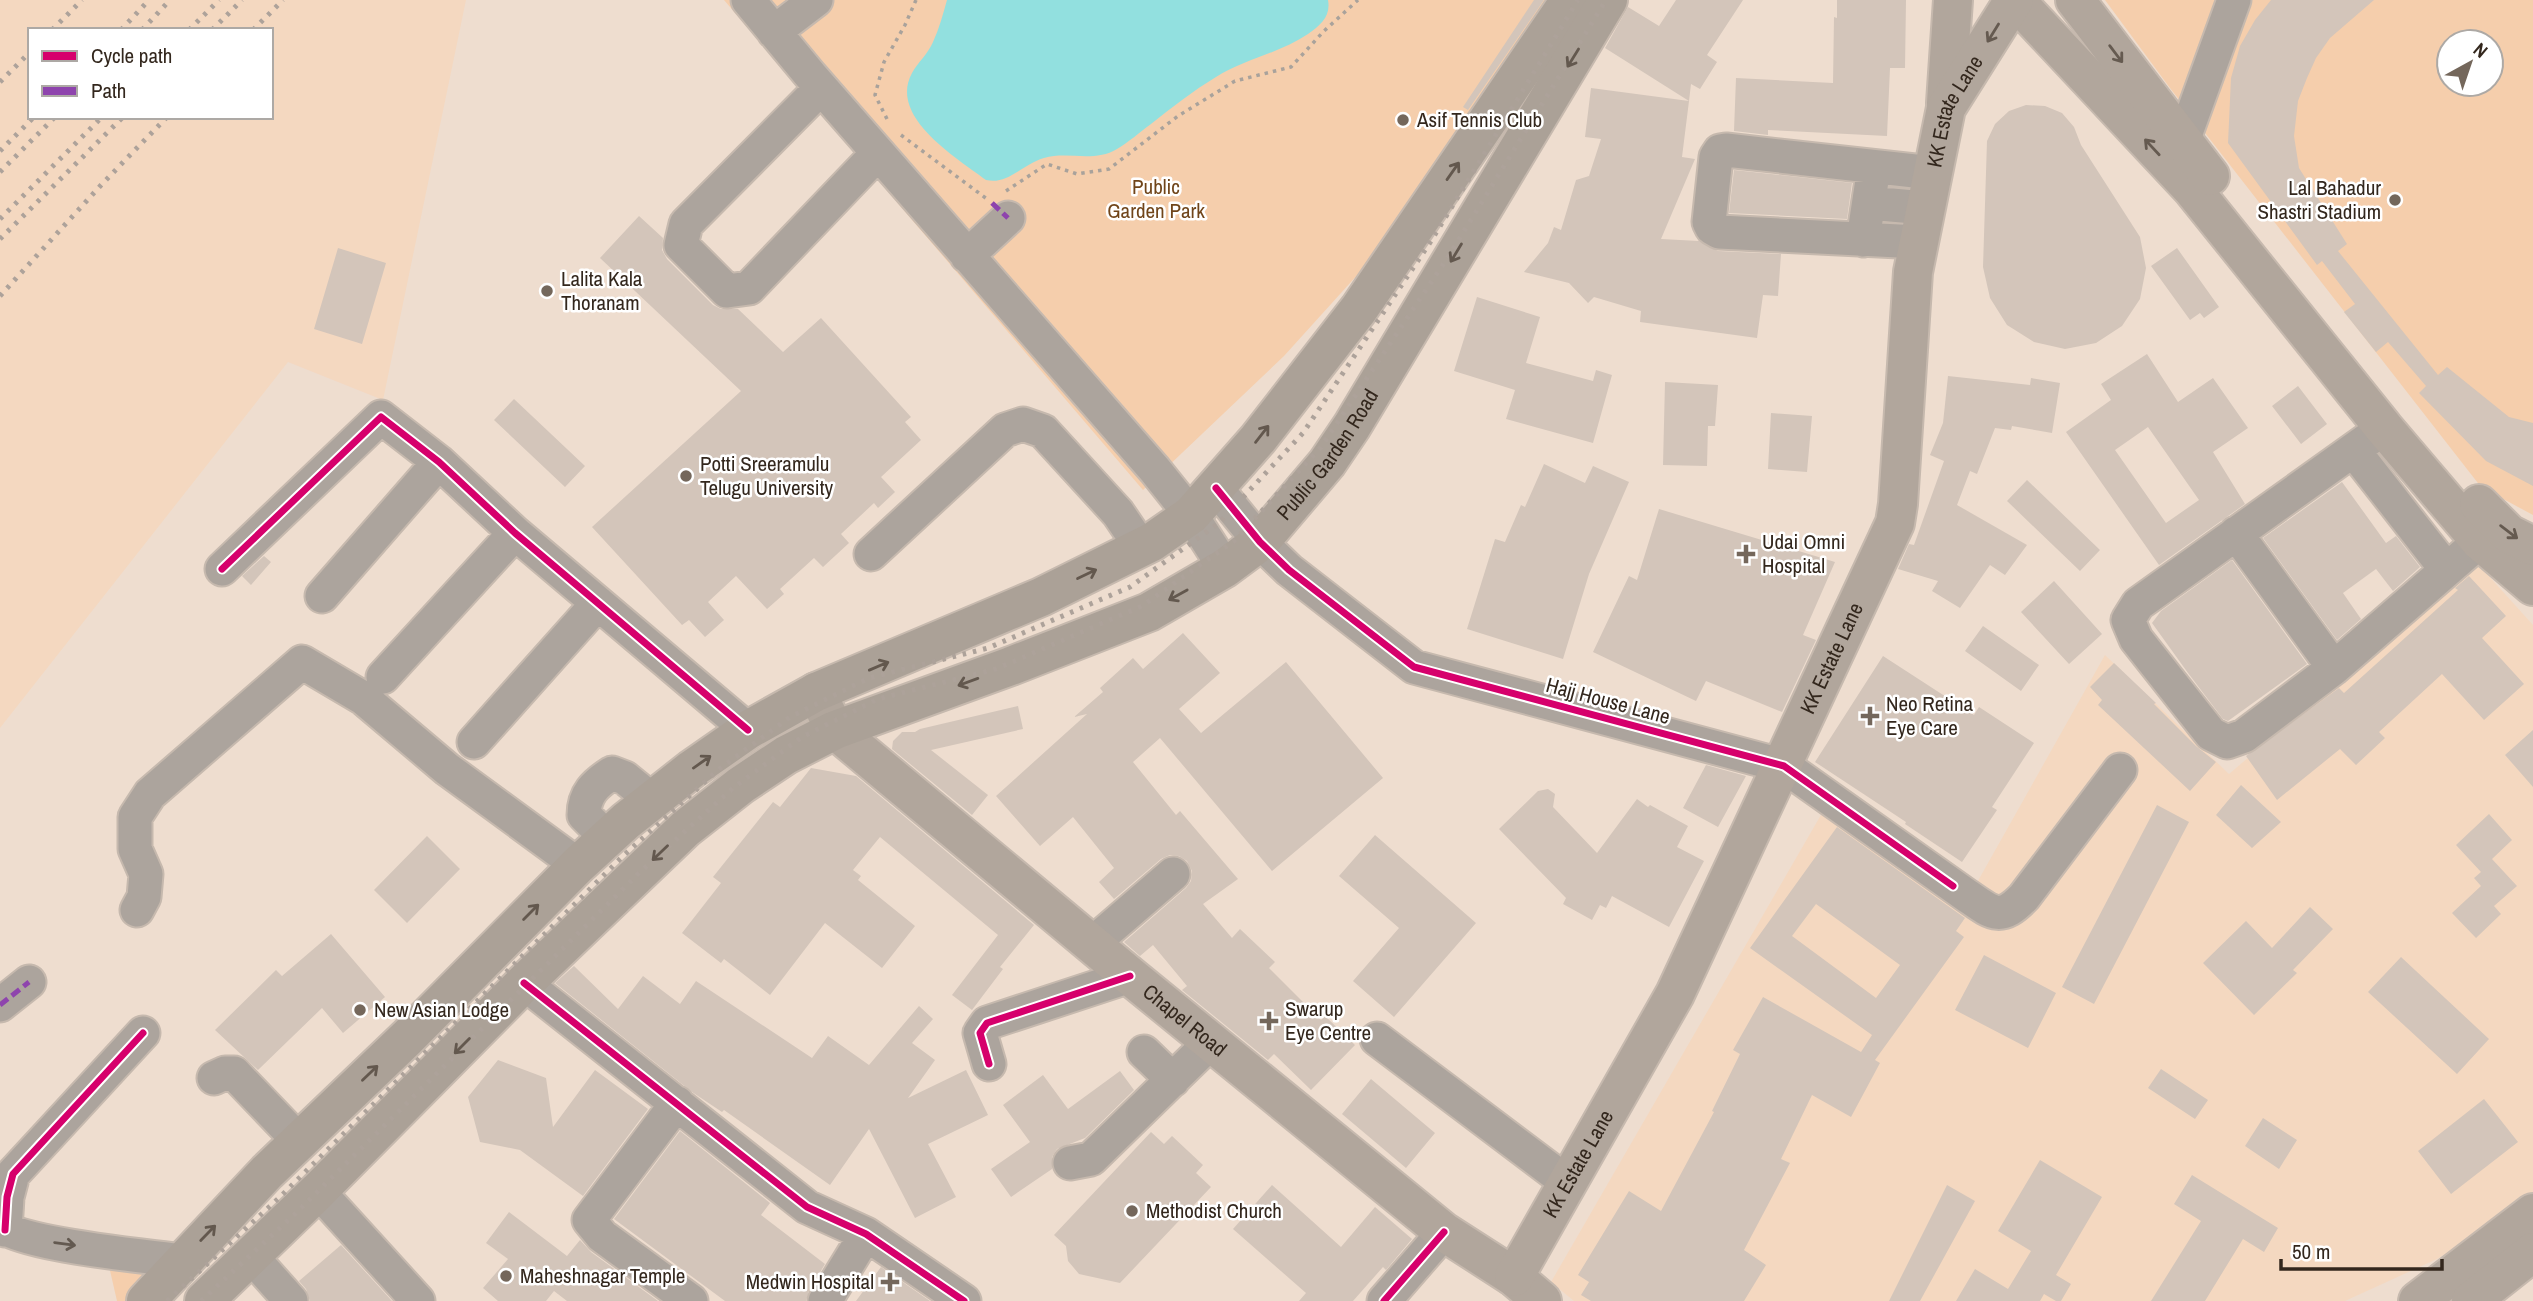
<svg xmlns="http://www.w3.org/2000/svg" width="2533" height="1301" font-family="'Archivo Narrow',sans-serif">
	<rect width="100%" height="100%" fill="#eeddcf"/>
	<path fill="#f4d8c0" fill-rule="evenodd" d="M0,0H466L383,400L288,362L0,728ZM30,30H271V117H30Z
		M2477,563L2533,625V1200L2437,1259L2345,1301H1574L1551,1282L1829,801L1970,895L2105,655L2229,774Z"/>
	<path fill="#f5ceac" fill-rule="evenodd" d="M724,0H1554L1407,220L1284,356L1143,490Z
		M2105,0H2533V515L2481,487L2170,88ZM2449,42H2491V84H2449Z
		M106,1253L187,1265L144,1301H117Z"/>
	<path fill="#92e0df" d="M947,0H1328C1331,16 1321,25 1308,34C1280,53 1245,59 1216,77C1193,91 1172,107 1151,124C1140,132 1129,142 1117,149C1094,163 1068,151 1044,158C1021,165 1008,185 986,180C957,158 888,117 912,73C918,62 928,54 933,42C939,29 943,14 947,0Z"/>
	<path fill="#d3c5ba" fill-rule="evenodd" d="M1534,0H1544L1468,110L1463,107Z
		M1676,0H1743L1707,55L1717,62L1700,89L1691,84L1689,101L1605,48L1628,7L1659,26Z
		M1837,0H1906L1905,68H1890L1887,136L1768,130V135L1734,131L1736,78L1833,83L1834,17L1837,18Z
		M2271,0H2374L2330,38L2316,58L2307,78L2298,101L2294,136L2299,168L2347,244L2338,251L2438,375L2447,367L2509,417L2533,423V486L2486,461L2419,393L2426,386L2388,342L2376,352L2344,312L2355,304L2322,261L2317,265L2228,143L2231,78L2240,46L2255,20Z
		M1591,88L1689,101L1682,157L1695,159L1661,239L1699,241L1718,251L1781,254L1778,296L1763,295L1757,338L1640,322L1641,311L1594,297L1588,303L1569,283L1524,272L1548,243L1554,227L1561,230L1576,180L1589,176L1601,139L1585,137Z
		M2026,105L2045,106L2062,113L2074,127L2081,145L2140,237L2146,268L2140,299L2122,326L2096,343L2065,349L2034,342L2007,325L1990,298L1983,267L1987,141L1995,124L2009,111Z
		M1734,170L1852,183L1847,219L1729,213Z
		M639,216L663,238L662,250L667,259L713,305L721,309H738L783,352L821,318L911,417L905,422L921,440L881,477L895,492L878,508L874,503L841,534L849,543L823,567L814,558L780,589L784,594L767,609L736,576L708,602L724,620L705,637L689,620L682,625L592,527L741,391L600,258Z
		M338,248L386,263L362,344L314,329Z
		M2177,248L2219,307L2204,318L2200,313L2190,320L2151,266Z
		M1477,297L1540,317L1526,363L1593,381L1596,370L1612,375L1593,443L1506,419L1515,390L1454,371Z
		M2147,354L2178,402L2213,378L2248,428L2213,452L2245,504L2159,565L2066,432L2111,400L2101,384ZM2148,427L2199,500L2166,523L2115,450Z
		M1948,376L2030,385L2031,378L2060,383L2052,433L2012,426L2011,430L1995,428L1977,474L1970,471L1957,505L2027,545L2005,575L1990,565L1960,608L1932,591L1938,581L1898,569L1909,544L1914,545L1944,461L1930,455L1943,423Z
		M1665,382L1718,385L1715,426H1708L1707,466L1663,465Z
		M2298,386L2327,424L2301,444L2272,406Z
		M514,399L585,466L565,487L494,420Z
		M1771,413L1812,416L1807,472L1768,469Z
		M1544,464L1585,483L1593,466L1629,482L1589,574L1563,659L1467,629L1495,539L1505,542L1521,505L1525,507Z
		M2027,480L2100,550L2080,571L2007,501Z
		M2342,482L2386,543L2396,536L2420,567L2393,591L2376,569L2343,593L2361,619L2337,640L2263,538Z
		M1659,509L1835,562L1803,635L1816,640L1782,712L1706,681L1696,701L1593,652L1629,576L1637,580Z
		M264,556L271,562L251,585L242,576Z
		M2232,560L2307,664L2228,721L2223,719L2188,673L2152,623L2161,611Z
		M2469,576L2506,616L2482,638L2524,684L2484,720L2442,674L2379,732L2385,738L2356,765L2340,749L2277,800L2246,756L2339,688L2344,693L2458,590L2455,588Z
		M2054,581L2102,634L2069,664L2021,612Z
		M1983,626L2039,665L2021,691L1965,651Z
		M1183,633L1220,673L1179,709L1201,733L1286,662L1383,778L1272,871L1160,738L1133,762L1176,815L1180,811L1238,879L1203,904L1232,938L1240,929L1275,962L1269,968L1321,1020L1325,1016L1355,1045L1311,1090L1274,1054L1268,1060L1182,990L1187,986L1153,945L1140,956L1124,942L1186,888L1191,881L1192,871L1187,861L1179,856L1170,855L1161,859L1114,899L1099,882L1114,868L1073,817L1040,846L996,796L1087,714L1074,717L1103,692L1100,688L1133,658L1143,669Z
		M1883,656L1974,715L1979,707L2034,743L1992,807L1997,810L1962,862L1905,824L1906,822L1815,762Z
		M2114,663L2156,703L2154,704L2196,746L2216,762L2190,791L2098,705L2102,700L2090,687Z
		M1018,706L1023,729L931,750L988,795L972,815L892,749L893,741L902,732H915L920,729Z
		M2533,730V787L2505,755Z
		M1706,765L1746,776L1718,827L1683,808Z
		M811,768L856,776L1034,925L1000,967L1003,969L972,1010L952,995L998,935L880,837L853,870L861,876L858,880L915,926L882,968L825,923L770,995L724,959L721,963L682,933L721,883L713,877L773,802L780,807Z
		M2241,785L2281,822L2252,848L2216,815Z
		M1548,789L1555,794L1553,807L1597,853L1637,799L1648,807L1650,805L1688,826L1677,847L1704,861L1669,927L1612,896L1606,908L1600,905L1592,920L1563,904L1566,898L1499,829L1538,791Z
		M2157,805L2189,822L2094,1004L2062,987Z
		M2489,814L2512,840L2492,859L2517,886L2494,906L2501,914L2476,938L2452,913L2481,886L2474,878L2481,872L2456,845Z
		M1837,827L1965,918L1956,931L1964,937L1875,1060L1880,1063L1851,1117L1812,1095L1781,1159L1790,1163L1744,1250L1766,1265L1744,1301H1591L1581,1295L1589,1282L1578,1275L1629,1191L1661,1211L1714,1112L1712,1111L1740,1054L1733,1050L1763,997L1861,1052L1872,1035L1750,948ZM1816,904L1900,965L1876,998L1792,936Z
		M1375,835L1476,923L1394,1017L1353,981L1399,928L1339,876Z
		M427,836L460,869L407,923L374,890Z
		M2310,907L2333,929L2293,970L2297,973L2254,1015L2203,963L2246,921L2272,948Z
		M331,934L385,997L343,1033L322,1008L258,1070L215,1030L276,970L282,976Z
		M1984,955L2056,993L2028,1048L1955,1010Z
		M2401,957L2489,1039L2457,1074L2368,992Z
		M574,966L618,1009L643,976L680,1004L696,981L812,1058L828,1036L869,1065L919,1006L933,1019L912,1043L935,1060L908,1098L966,1070L988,1115L928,1144L956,1197L915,1218L869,1129L830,1185L724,1110L722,1112L692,1092L555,983Z
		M498,1060L546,1078L553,1127L595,1070L648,1109L583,1196L520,1150L480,1142L468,1097Z
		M2161,1069L2208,1100L2195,1119L2148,1088Z
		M1120,1071L1134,1090L1085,1138L1057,1149L1052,1157V1169L1011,1197L991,1169L1030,1142L1003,1105L1043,1075L1068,1109Z
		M1371,1079L1435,1133L1406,1168L1342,1114Z
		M2484,1099L2518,1142L2451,1194L2418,1151Z
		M2263,1118L2297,1140L2279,1169L2245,1146Z
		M680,1131L770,1203L761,1215L825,1264L809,1291L806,1301H725L614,1219Z
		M1151,1132L1164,1144L1172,1136L1203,1165L1196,1173L1211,1187L1120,1283L1079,1274L1068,1261L1066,1246L1054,1235Z
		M2040,1160L2102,1197L2056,1275L2071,1284L2061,1301H2056L2044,1294L2040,1301H1956L1975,1269L2008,1289L2031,1251L1998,1231Z
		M2192,1175L2278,1228L2264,1252L2243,1239L2205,1301H2151L2201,1221L2174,1204Z
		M1272,1185L1341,1247L1375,1207L1412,1239L1386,1270L1383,1267L1353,1301H1299L1306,1293L1233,1229Z
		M1947,1185L1975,1201L1920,1301H1889Z
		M509,1212L567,1256L580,1240L591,1252L658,1301H567L554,1291L546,1301H498L483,1288L508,1259L486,1243Z
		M341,1245L392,1301H310L306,1289L299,1281Z
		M881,1267L930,1301H856Z"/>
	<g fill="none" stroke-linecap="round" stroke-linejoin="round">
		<g stroke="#c6b9ae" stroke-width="37">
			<path id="minor" d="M748,0L811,76L1155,470L1191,515L1225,568
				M774,32L816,0
				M821,88L686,224L681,245L727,291L749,288L878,153
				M2183,141L2234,0
				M1869,203L1925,208
				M1863,240L1874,167
				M1919,242L1719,232L1712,228L1709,222L1716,157L1720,151L1726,150L1933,173
				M967,256L1008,218
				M2384,428L2138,604L2128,620L2136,639L2211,734L2227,742L2244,736L2334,668L2480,541
				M2354,451L2446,569
				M1216,488L1260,542L1289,570L1414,667L1784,766L1966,895C1992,913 2000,922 2024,897L2120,770
				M2236,533L2334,668
				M871,554L1005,430L1023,424L1043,431L1118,513L1141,547
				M222,569L381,417L439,462L515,533L748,730
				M322,596L439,462
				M383,677L515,533
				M474,742L598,603
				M607,838L584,815C584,794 595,784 612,773L625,778L652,800
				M137,910L144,897L146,874L135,849V817L150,794L302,662L363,698L447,769L578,865
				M1093,943L1173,874
				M524,983L807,1207L866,1234L964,1301
				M0,1005L29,982
				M1377,1039L1568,1183
				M1144,1052L1173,1080
				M989,1064L980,1033L987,1023L1130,976
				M214,1078L225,1073H234L299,1141
				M677,1103L589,1220L602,1236L691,1301
				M1070,1163L1091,1159L1211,1042
				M318,1191L418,1301
				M0,1225C22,1245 146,1256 181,1261
				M5,1230L7,1197L13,1174L143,1033
				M251,1256L291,1301
				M825,1301L866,1234
				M1384,1301L1444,1232"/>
		</g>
		<g stroke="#c6b9ae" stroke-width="42">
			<g id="major">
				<path d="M2015,0L2193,190L2384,428L2480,541L2533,586"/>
				<path d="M2075,0L2210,176"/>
				<path d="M1946,103L1953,0"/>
				<path d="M2479,504L2509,534L2533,546"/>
				<path id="s1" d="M816,692L835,730L1130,976L1444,1232L1514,1277L1542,1301"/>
				<path id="s2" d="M1514,1277L1675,994L1895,523L1898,504L1913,272L1946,108L2014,0"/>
				<path d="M2418,1301L2533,1213"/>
				<path d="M2471,1301L2533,1252"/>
			</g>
		</g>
		<g stroke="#c6b9ae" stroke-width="42">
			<g id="highway">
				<path d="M146,1301L267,1172L407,1038L578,865L626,821L692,769L748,730L816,692L1041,597L1152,542L1191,515L1258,439L1359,309L1570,0"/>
				<path id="s3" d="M204,1301L318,1191L524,983L685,829L741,785L786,755L835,730L1011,666L1149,612L1225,568L1260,542L1327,463L1352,426L1608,0"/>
			</g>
		</g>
		<path stroke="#a9a29b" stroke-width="3.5" stroke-dasharray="3.5 5" stroke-linecap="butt" d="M887,119L875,95L884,62L905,25L916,0
			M901,135L987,199
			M1006,191L1047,164L1077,174L1109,169L1178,116L1235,81L1291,67L1324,31L1358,0"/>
		<use href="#minor" stroke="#aca49d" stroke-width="33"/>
		<use href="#major" stroke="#b1a69c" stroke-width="38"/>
		<use href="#highway" stroke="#aba197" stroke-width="38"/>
		<path stroke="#ada29a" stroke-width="5" stroke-dasharray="3.5 7" stroke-linecap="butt" d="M52,30L82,0
			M121,30L149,0
			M142,30L170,0
			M189,30L219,0
			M212,30L242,0
			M253,30L283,0
			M0,82L30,52
			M0,151L34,117
			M0,172L55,117
			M0,219L102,117
			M0,239L123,117
			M0,296L102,184L167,117
			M167,1301L280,1197L623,856L718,770L790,717L869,678L988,648L1130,587L1219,523L1303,433L1431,241L1578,0
			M201,1301L296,1213L639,873L733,788L802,737L878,699L996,669L1142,606L1234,541L1321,447L1450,254L1606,0"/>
		<path stroke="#8e44ad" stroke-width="5" stroke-dasharray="10 5" stroke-linecap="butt" d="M992,203L1008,218
			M0,1005L29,982"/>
		<g stroke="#fff" stroke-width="11">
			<path id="cycleway" d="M1216,488L1260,542L1289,570L1414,667L1784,766L1953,886
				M222,569L381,417L439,462L515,533L748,730
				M524,983L807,1207L866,1234L964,1301
				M989,1064L980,1033L987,1023L1130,976
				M5,1230L7,1197L13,1174L143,1033
				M1384,1301L1444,1232"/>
		</g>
		<use href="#cycleway" stroke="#d6006c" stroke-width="7"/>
	</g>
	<defs><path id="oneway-shaft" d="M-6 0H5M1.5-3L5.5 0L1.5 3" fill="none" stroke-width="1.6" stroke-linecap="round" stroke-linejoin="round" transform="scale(1.75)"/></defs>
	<g stroke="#655a50">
		<use href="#oneway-shaft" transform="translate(1993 33) rotate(122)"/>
		<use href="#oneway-shaft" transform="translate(2116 54) rotate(53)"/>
		<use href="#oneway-shaft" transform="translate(2152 147) rotate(-133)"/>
		<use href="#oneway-shaft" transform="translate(2509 532) rotate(37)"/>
	</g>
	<g stroke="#63584e">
		<use href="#oneway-shaft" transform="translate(1573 58) rotate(122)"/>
		<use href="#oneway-shaft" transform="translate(1453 171) rotate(-55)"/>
		<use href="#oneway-shaft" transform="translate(1456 253) rotate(121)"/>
		<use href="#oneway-shaft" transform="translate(1262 434) rotate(-52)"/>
		<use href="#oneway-shaft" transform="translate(1087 574) rotate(-26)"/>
		<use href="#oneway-shaft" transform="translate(1178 595) rotate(151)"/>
		<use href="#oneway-shaft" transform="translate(879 666) rotate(-23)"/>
		<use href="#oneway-shaft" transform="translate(968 682) rotate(160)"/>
		<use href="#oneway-shaft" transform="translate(702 762) rotate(-35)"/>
		<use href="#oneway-shaft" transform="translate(660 853) rotate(136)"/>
		<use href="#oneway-shaft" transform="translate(531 912) rotate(-45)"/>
		<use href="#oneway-shaft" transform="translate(462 1046) rotate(135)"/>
		<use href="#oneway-shaft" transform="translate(370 1073) rotate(-44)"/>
		<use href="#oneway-shaft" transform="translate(208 1233) rotate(-46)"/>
	</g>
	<use stroke="#635950" href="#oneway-shaft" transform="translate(65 1244) rotate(8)"/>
	<g fill="#74675b" stroke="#fff" stroke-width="2.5">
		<circle cx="1403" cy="120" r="7"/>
		<circle cx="2395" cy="200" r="7"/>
		<circle cx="547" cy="291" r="7"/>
		<circle cx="686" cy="476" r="7"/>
		<path d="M1742.5 543.5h7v7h7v7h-7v7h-7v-7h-7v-7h7z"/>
		<path d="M1866.5 705.5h7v7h7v7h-7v7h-7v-7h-7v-7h7z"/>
		<circle cx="360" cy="1010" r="7"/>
		<path d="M1265.5 1010.5h7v7h7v7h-7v7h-7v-7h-7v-7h7z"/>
		<circle cx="1132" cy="1211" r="7"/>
		<circle cx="506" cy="1276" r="7"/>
		<path d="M886.5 1271.5h7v7h7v7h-7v7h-7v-7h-7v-7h7z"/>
	</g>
	<g text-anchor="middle" stroke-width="5" stroke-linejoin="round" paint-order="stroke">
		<g font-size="21" fill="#33271d" stroke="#fff">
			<text dy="7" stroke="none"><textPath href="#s2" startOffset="1264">KK Estate Lane</textPath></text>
			<text dy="7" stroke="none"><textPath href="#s3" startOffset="1432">Public Garden Road</textPath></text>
			<text dy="7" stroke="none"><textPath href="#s2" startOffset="696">KK Estate Lane</textPath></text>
			<text transform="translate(1608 701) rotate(15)" y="7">Hajj House Lane</text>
			<text dy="7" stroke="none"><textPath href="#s1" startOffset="497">Chapel Road</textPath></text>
			<text dy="7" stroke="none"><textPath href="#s2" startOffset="130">KK Estate Lane</textPath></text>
		</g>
		<g font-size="21" fill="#33271d" stroke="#fff" text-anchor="start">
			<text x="1417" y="127">Asif Tennis Club</text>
			<text x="2381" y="195" text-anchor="end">Lal Bahadur<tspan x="2381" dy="24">Shastri Stadium</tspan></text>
			<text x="561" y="286">Lalita Kala<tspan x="561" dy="24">Thoranam</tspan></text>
			<text x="700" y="471">Potti Sreeramulu<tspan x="700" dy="24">Telugu University</tspan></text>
			<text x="1762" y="549">Udai Omni<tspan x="1762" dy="24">Hospital</tspan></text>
			<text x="1886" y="711">Neo Retina<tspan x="1886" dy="24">Eye Care</tspan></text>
			<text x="1285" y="1016">Swarup<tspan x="1285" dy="24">Eye Centre</tspan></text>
			<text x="374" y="1017">New Asian Lodge</text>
			<text x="1146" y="1218">Methodist Church</text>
			<text x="520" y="1283">Maheshnagar Temple</text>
			<text x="874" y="1289" text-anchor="end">Medwin Hospital</text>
		</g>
		<g font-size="21" fill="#70451a" stroke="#fff">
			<text x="1156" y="194">Public<tspan x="1156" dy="24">Garden Park</tspan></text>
		</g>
	</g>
	<rect x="28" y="28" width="245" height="91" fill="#ffffff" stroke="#ada9a5" stroke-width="2"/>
	<rect x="42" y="51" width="35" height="10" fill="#d6006c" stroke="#ada9a5" stroke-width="2"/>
	<text x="91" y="63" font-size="21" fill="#33271d">Cycle path</text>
	<rect x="42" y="86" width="35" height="10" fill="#8e44ad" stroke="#ada9a5" stroke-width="2"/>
	<text x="91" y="98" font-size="21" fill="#33271d">Path</text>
	<g transform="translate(2470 63) rotate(40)"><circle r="33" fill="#ffffff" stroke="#ada9a5" stroke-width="2"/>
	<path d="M0-5L12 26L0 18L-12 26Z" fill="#74675b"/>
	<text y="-10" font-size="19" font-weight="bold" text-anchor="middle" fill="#33271d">N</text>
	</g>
	<path d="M2281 1259v10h161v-10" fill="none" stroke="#33271d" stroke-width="3.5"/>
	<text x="2292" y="1259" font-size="21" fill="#33271d" stroke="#ffffff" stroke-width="5" paint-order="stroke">50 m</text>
</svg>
